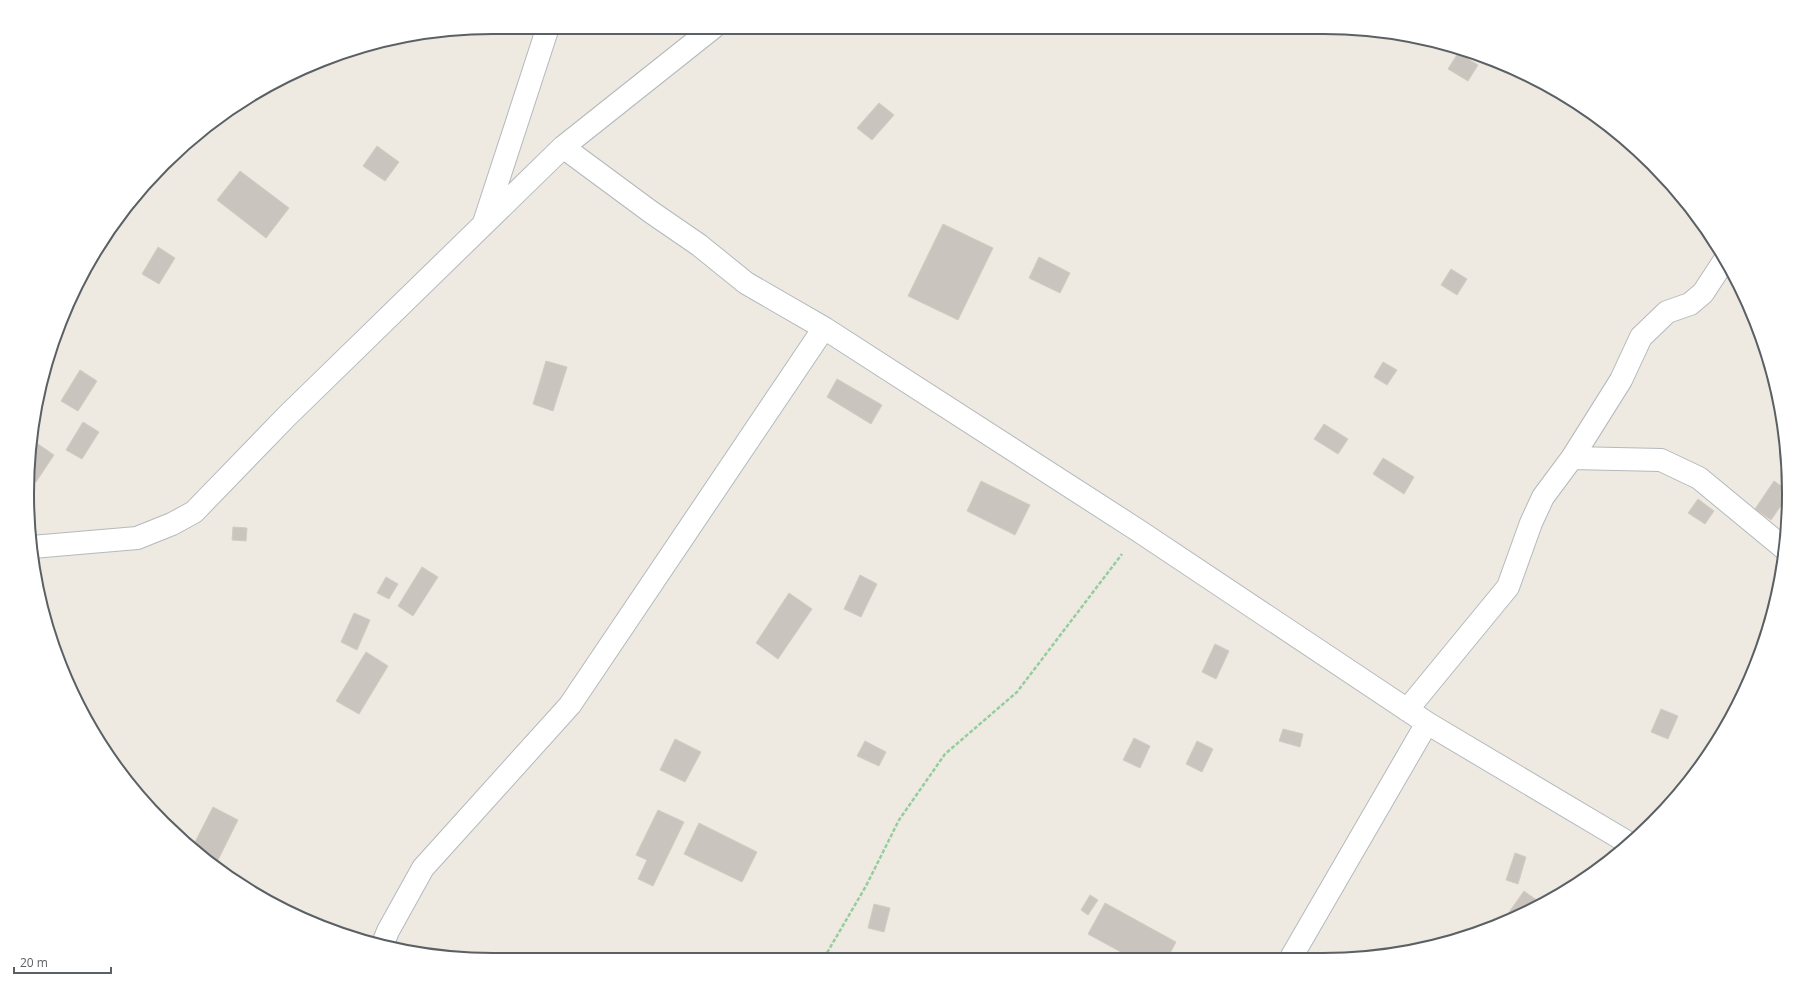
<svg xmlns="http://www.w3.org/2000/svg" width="1816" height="987" font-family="'Open Sans',sans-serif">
	<rect width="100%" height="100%" fill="#eeeae1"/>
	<path fill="#c9c5be" stroke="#d4cbbf" d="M1458,53L1478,65L1468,81L1448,69Z
		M879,103L894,115L872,140L857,128Z
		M377,146L399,162L385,181L363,166Z
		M240,171L289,208L266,238L217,200Z
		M943,224L993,248L958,320L908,296Z
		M158,247L175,258L159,284L142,274Z
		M1039,257L1070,273L1060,293L1029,278Z
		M1451,269L1467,279L1457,295L1441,285Z
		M546,361L567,367L553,411L533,404Z
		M1383,362L1397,370L1387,385L1374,377Z
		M80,370L97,381L78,411L61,401Z
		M837,379L882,405L871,424L827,397Z
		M83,422L99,432L82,459L66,450Z
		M1324,424L1348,439L1338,454L1314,439Z
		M32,440L54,455L36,482L28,478V463Z
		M1383,458L1414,477L1404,494L1373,474Z
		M981,481L1030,505L1015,535L967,511Z
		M1774,481L1787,490V497L1771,520L1755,509Z
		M1698,499L1714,511L1705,524L1688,513Z
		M233,527L247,528L246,541L232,540Z
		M422,567L438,577L413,616L398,606Z
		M860,575L877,584L861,617L844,609Z
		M386,577L398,584L389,599L377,593Z
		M789,593L812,609L778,659L756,643Z
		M354,613L370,620L357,650L341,642Z
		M1215,644L1229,651L1216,679L1202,672Z
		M366,652L388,666L359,714L336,701Z
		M1661,709L1678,716L1668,739L1651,732Z
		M1283,729L1303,734L1300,747L1279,741Z
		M1134,738L1150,746L1140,768L1123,760Z
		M675,739L701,752L685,782L660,770Z
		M865,741L886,752L879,766L857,756Z
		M1197,741L1213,749L1202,772L1186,764Z
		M213,807L238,820L215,866L208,862L192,848Z
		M658,810L684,822L653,886L638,879L647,860L636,855Z
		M699,823L757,852L742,882L684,854Z
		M1515,853L1526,857L1518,884L1506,880Z
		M1524,891L1538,901L1536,904L1509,917L1507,915Z
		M1090,895L1098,900L1088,915L1081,910Z
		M1105,903L1176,942L1168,957H1130L1088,934Z
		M874,904L890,908L884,932L868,928Z"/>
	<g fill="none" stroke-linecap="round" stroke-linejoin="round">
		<g stroke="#b4b9bd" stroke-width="24">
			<path id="minor" d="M563,147L651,212L699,245L746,283L824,328L1139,531L1427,723L1627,842
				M484,223L548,27
				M1572,458L1661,460L1699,478L1785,549
				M32,547L137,538L172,524L194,512L287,416L563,147L714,27
				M1407,710L1508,587L1531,523L1543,497L1572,458L1621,380L1641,337L1667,312L1690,304L1703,293L1724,261
				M382,946L388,931L423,868L570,705L824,328
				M1292,956L1427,723"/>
		</g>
		<path stroke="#95cd9e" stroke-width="2.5" stroke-dasharray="4 2" stroke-linecap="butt" d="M824,958L866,886L899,820L945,754L1017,692L1122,554"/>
		<use href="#minor" stroke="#fff" stroke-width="22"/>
	</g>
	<path d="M0 0H1816V987H0ZM493 34H1323A459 459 0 0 1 1782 493V494A459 459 0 0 1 1323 953H493A459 459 0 0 1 34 494V493A459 459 0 0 1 493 34Z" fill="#fff" fill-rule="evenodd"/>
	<path fill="none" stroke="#5a6064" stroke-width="2" d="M493 34H1323A459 459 0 0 1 1782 493V494A459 459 0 0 1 1323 953H493A459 459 0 0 1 34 494V493A459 459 0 0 1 493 34Z"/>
	<path d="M14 967v6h97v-6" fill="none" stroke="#5a6064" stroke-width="2"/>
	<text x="20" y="967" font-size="12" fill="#5a6064" stroke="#ffffff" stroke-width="3" paint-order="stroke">20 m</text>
</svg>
